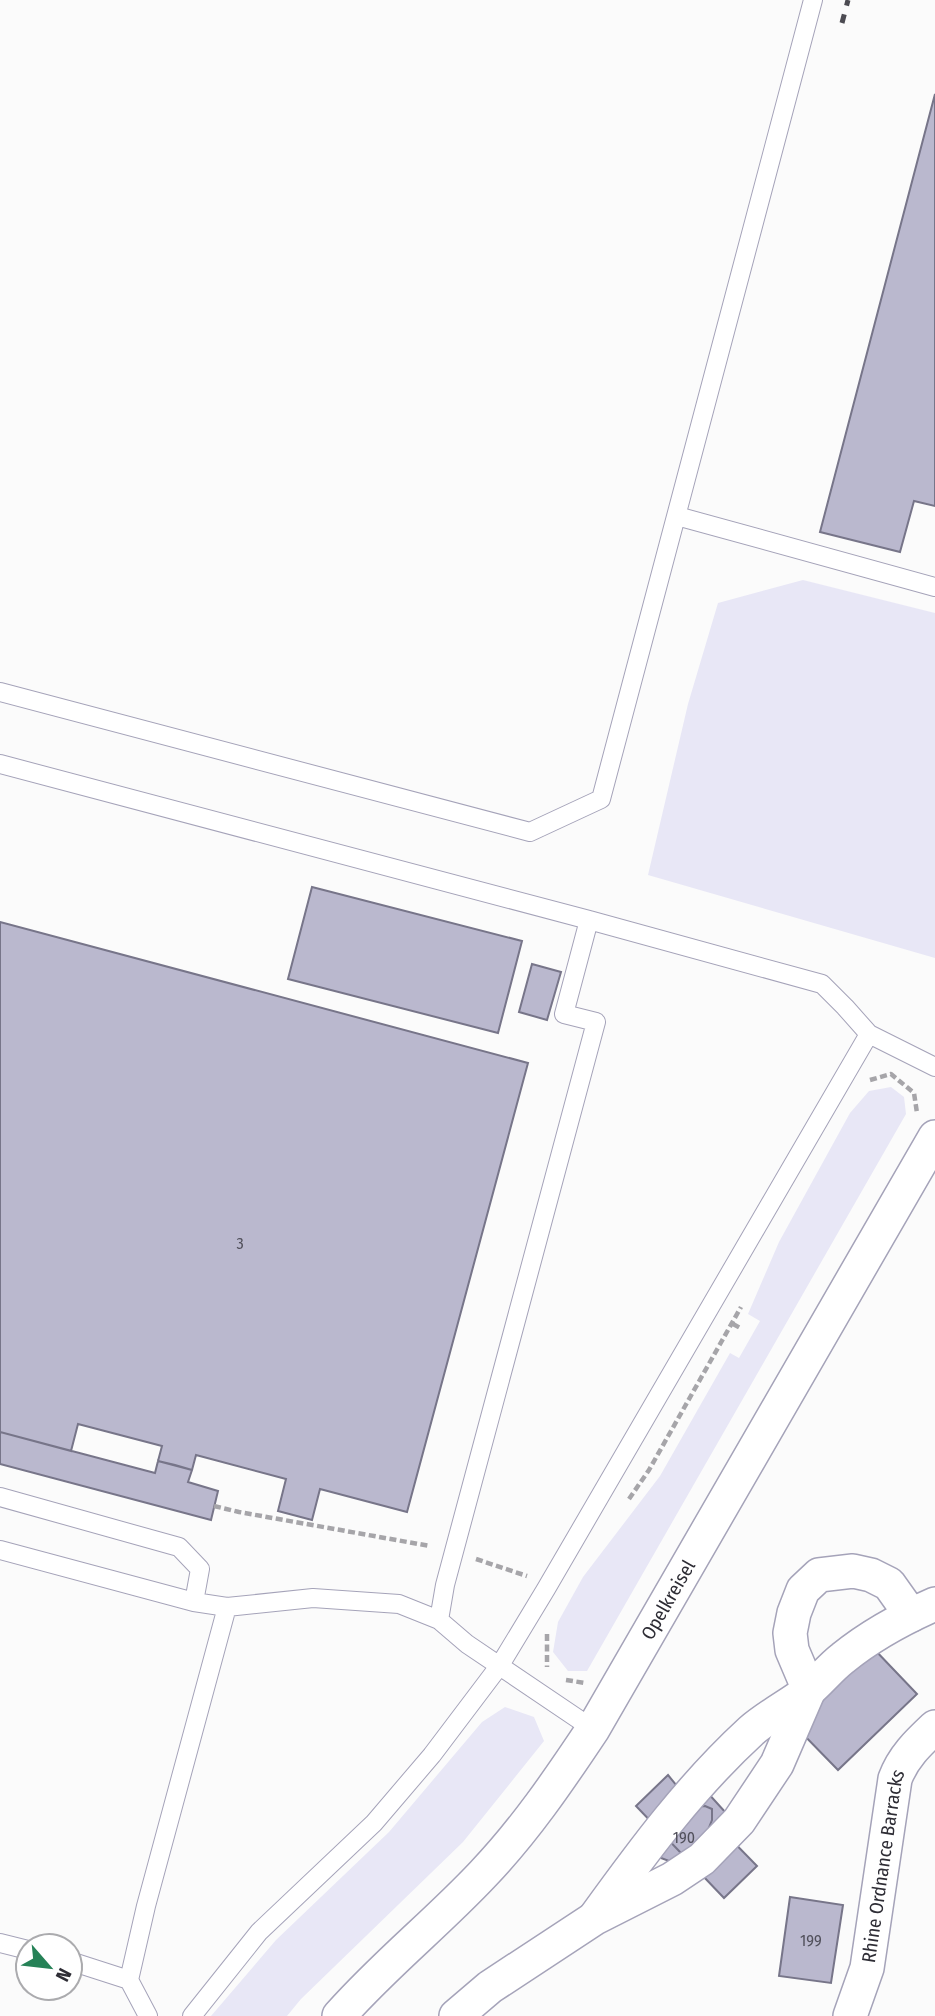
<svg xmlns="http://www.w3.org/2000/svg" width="935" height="2016" font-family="'Fira Sans Condensed',sans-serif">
	<rect width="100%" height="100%" fill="#fbfbfb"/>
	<path fill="#e8e7f6" d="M803,580L935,613V958L648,875L688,704L718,603Z
		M891,1087L904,1097L906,1114L587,1671H568L553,1652L558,1622L583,1577L660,1476L730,1353L739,1358L760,1321L748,1314L779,1242L850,1113L869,1091Z
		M505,1707L534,1717L544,1741L463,1842L301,1999L287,2016H211L276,1940L389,1832L482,1722Z"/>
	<path fill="#bab8ce" stroke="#777589" stroke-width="2" d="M935,94V506L914,501L900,552L820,532Z
		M312,887L522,941L498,1033L288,979Z
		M0,922L528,1063L407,1512L320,1489L312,1520L278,1511L286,1479L196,1455L192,1470L175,1465L158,1461L162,1446L78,1424L71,1451L0,1432Z
		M532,964L561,972L547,1020L519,1012Z
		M0,1432L155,1473L158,1461L192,1470L188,1482L218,1491L211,1520L0,1464Z
		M874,1649L917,1694L838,1770L795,1726Z
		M668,1775L694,1807L707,1792L726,1813L715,1823L757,1866L724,1898L636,1806Z
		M705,1806L712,1809V1820L708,1830L679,1859L669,1861L661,1858L660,1846L694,1807Z
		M790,1897L843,1905L831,1983L779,1976Z"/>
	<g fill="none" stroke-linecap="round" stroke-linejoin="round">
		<g stroke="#a5a3b9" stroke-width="20">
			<path id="service" d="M677,516L935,587
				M0,692L530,832L601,799L813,0
				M0,764L589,920L822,984L845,1007L869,1034L935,1067
				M0,1497L179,1547L200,1569L194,1602
				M0,1550L194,1602L227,1607L313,1598L399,1604L439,1620L467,1644L593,1729
				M439,1620L445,1585L596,1022L564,1014L589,920
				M0,1943L28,1950
				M70,1961L129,1980
				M148,2016L129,1980L146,1906L227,1607
				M192,2016L259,1932L374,1823L432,1755L500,1665L546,1589L869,1034"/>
		</g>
		<g stroke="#a5a3b9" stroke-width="36">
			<g id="minor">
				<path d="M596,1916C643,1851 691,1786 751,1731C768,1716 790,1705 808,1691C820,1681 830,1668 843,1658C870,1636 903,1618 935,1604"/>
				<path id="s1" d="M339,2016C384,1965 437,1923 483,1874C525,1830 559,1780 593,1729L935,1137"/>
				<path d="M456,2016L490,1987L595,1918L672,1879L702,1859L739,1821L777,1764L809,1690L792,1650L790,1633L794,1613L803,1590L819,1575L853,1571L871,1575L889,1584L911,1615"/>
				<path id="s2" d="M850,2016L867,1968L895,1779C903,1757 918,1743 935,1727"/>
			</g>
		</g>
		<path stroke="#a6a5a9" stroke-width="4.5" stroke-dasharray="7 3.5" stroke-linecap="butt" d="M870,1080L891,1074L914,1093L917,1113
			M733,1324L742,1329
			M629,1499L649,1470L741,1307
			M214,1506L239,1512L430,1546
			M476,1559L527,1576
			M547,1634V1667
			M566,1680L585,1683"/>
		<use href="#service" stroke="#fff" stroke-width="18"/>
		<use href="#minor" stroke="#fff" stroke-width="33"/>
		<path stroke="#4c4b52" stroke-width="5" stroke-dasharray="9 9" stroke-linecap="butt" d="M842,23L848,0"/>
	</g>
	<g text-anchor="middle" stroke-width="5" stroke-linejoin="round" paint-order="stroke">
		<g font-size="16" fill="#51505b">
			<text x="240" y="1249">3</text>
			<text x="684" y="1843">190</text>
			<text x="811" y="1946">199</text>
		</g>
		<g font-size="19" fill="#2e2d35" stroke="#fff">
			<text dy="7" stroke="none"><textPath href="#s1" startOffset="534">Opelkreisel</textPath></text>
			<text dy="7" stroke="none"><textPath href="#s2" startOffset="154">Rhine Ordnance Barracks</textPath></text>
		</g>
	</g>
	<g transform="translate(49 1967) rotate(118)"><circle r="33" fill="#ffffff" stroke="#ababae" stroke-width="2"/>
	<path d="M0-5L12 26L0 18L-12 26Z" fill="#268257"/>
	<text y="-10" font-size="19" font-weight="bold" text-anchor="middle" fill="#2e2d35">N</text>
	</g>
</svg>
